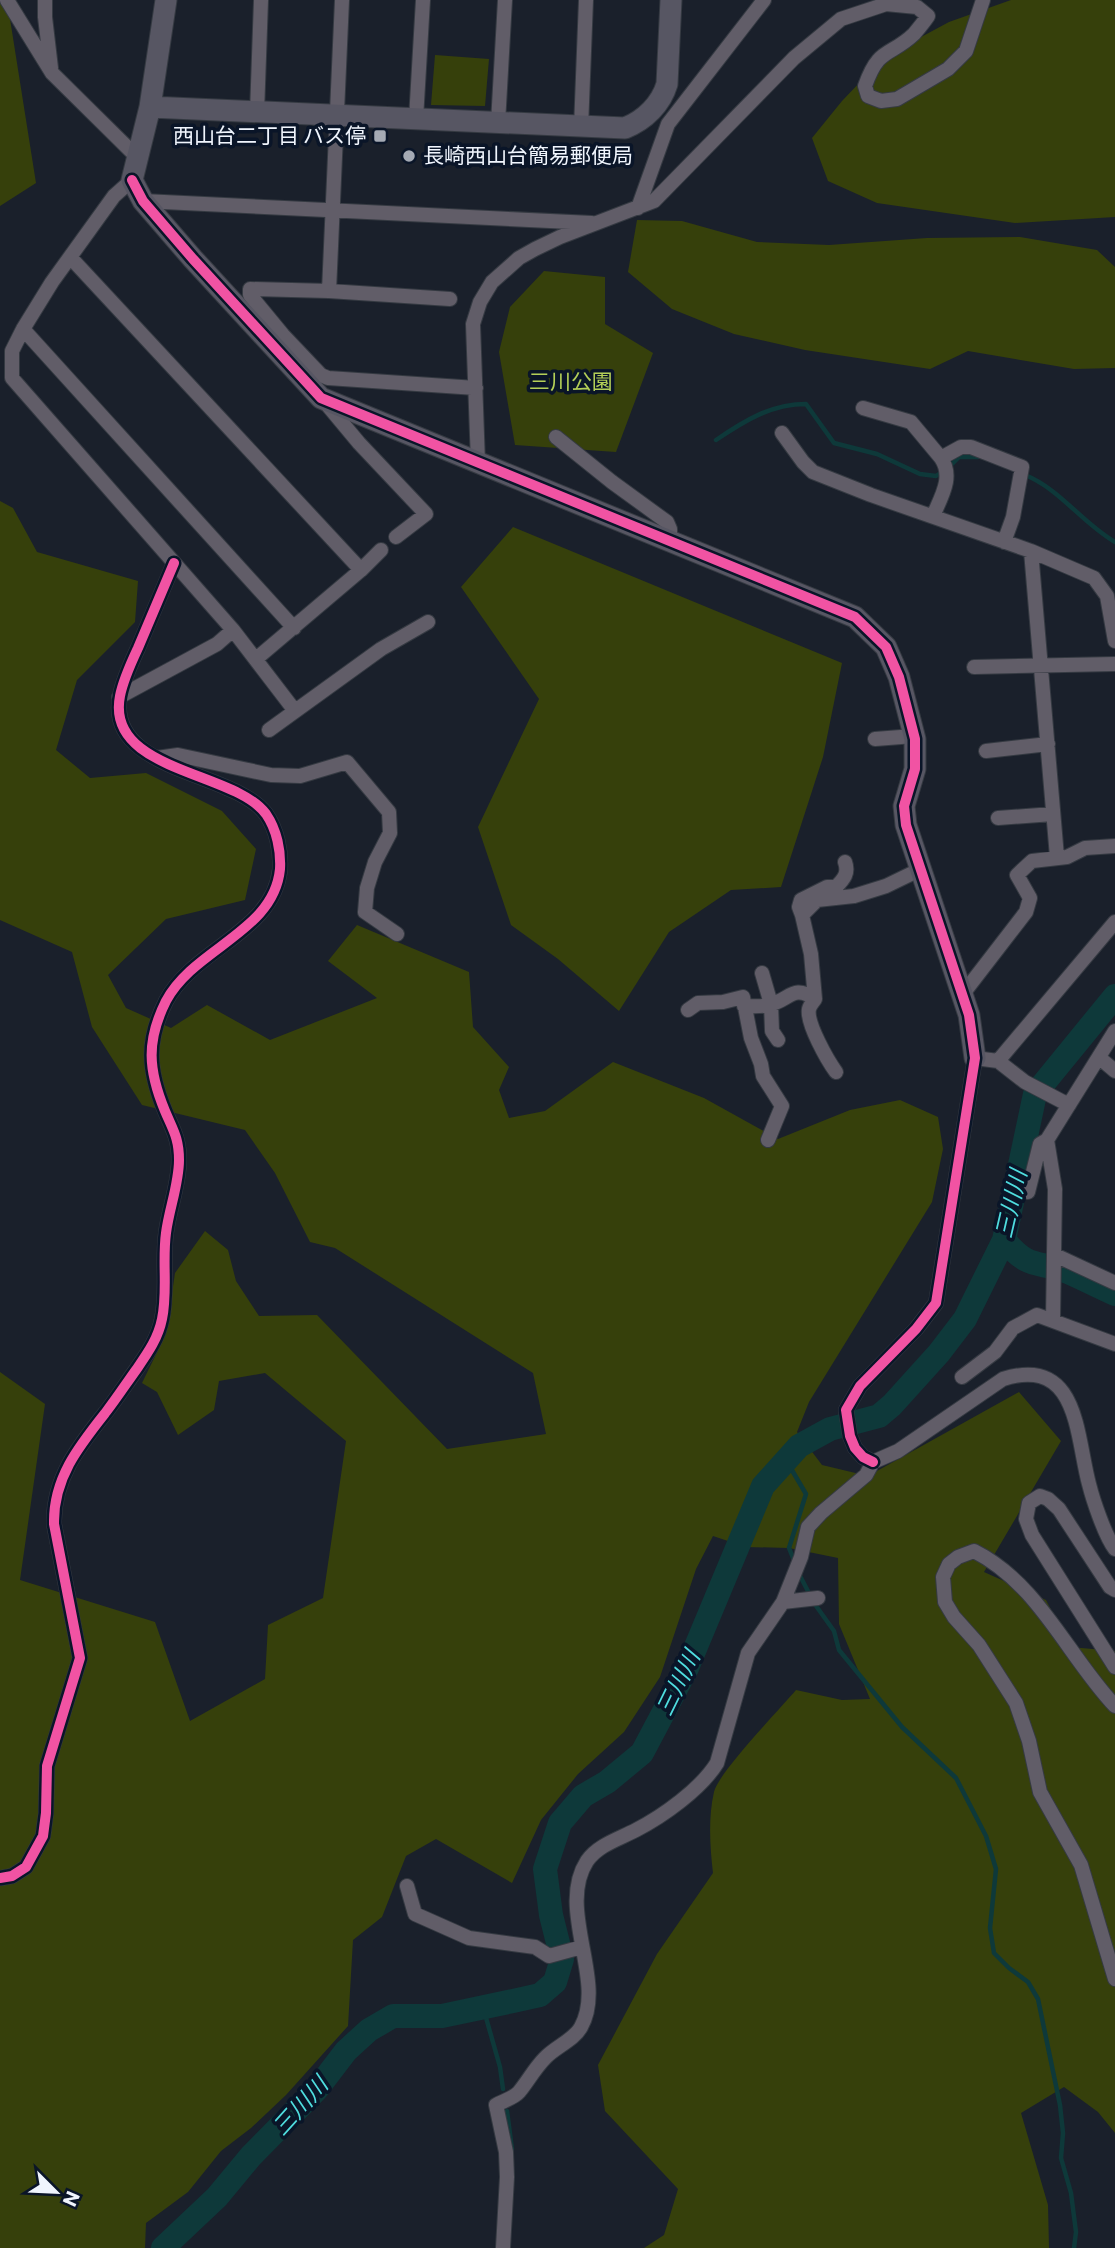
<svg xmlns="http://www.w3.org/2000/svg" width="1115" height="2248" font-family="Commissioner,'Noto Sans JP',sans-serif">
	<rect width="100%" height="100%" fill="#1a202b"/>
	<path fill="#36400b" d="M0,0H7L36,183L0,206Z
		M1011,0H1115V217L1015,223L877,203L828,181L812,138L842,101L884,57L949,22Z
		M435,55L489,59L485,106L431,105Z
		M637,220L682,221L757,242L829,245L927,238L1020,237L1097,250L1115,267V368L1074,369L968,351L930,369L805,350L734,334L672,309L628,272Z
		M544,271L605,277V324L653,353L616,452L515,445L499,352L510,307Z
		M0,501L13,508L37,552L138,581L135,622L77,680L56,750L90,778L146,773L222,811L256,849L245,900L166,919L108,975L126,1008L171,1028L207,1005L270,1040L377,998L328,961L357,925L469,972L473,1027L509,1067L499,1090L509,1118L545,1111L613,1062L704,1098L778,1139L850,1110L900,1100L938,1117L943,1149L932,1202L809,1402L797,1432L822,1465L868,1476L1019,1392L1061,1441L984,1572L1046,1600L1070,1647L1115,1651V2133L1098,2112L1064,2087L1021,2113L1048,2205L1049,2248H644L664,2235L678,2189L605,2111L598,2065L657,1954L713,1873C710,1847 708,1818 714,1792C718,1773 780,1709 796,1690L842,1700L870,1699L839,1624L838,1558L789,1548L746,1547L713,1536L696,1569L660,1677L624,1732L578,1774L541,1820L512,1883L436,1839L406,1856L382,1917L353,1940L348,2026L286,2095L251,2128L221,2151L188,2192L146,2223L145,2248H0V1372L45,1404L20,1580L155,1622L190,1721L265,1679L268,1625L323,1598L346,1441L265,1373L219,1381L214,1410L178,1435L157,1392L142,1383L166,1334L175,1273L205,1231L228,1250L236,1281L259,1316L317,1315L447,1449L546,1434L533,1373L335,1248L310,1242L275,1173L245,1130L142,1105L92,1027L72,952L0,920Z
		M513,527L842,663L823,757L781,887L731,890L669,932L619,1011L558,959L511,925L478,827L539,699L461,587Z"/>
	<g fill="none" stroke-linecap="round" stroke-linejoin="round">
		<path stroke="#0e393a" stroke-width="4.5" d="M716,440C744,421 771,404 806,404L834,443L877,454L920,474L936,476L942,472
			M949,467L959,457H978
			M1025,475C1060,489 1082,523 1115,542
			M786,1460L806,1494L789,1548L795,1563
			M798,1572L810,1595
			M814,1603L834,1631L839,1650L902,1727L956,1778L986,1836L996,1869L990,1928L994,1953L1009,1968L1028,1982L1038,1999L1060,2105L1063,2133L1061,2158L1071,2193L1076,2232L1074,2248
			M483,2007L500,2067L503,2089
			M507,2111L512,2149"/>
		<path stroke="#0e393a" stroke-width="24" d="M1004,1240C1030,1271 1037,1260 1068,1272C1084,1279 1099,1287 1115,1294
			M163,2248L217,2197L251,2156L317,2089L346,2051L369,2030L393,2016H442L513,2001L540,1995L555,1982L562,1959L551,1915L545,1869L560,1823L583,1796L607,1782L642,1753L687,1668L763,1486L799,1446L830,1429L879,1416L892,1405L939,1353L965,1319L1004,1240L1035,1094L1115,996"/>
		<g stroke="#353a42" stroke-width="16">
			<path id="street" d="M7,0L52,73L137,157
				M45,0V17L51,68
				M257,113L261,0
				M416,119L423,0
				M498,123L505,0
				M581,128L586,0
				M132,180L114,196L52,282L23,329L12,351V378L233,630L295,711
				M143,201L592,223
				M638,208L668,124L764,0
				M71,258L361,570
				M329,291L342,0
				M450,299L329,291L250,289V295L283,335L321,375L328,378L476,388
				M23,329L294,628
				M324,401L359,443L426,514L396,537
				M863,408L911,422L941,458
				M782,433L803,462L813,472L871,495L1031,551L1094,578L1107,596L1115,641
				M556,437L612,482L667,522L670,529V541
				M478,463L473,324L480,302L492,282L519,258L535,249L560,237L654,201L794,58L841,19L886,4L917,7L928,16C924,22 919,28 914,34C890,57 879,46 865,86L868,96L881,101L897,99L948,69L966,51L983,0
				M933,516C941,497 954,477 941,458L961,447H971L1022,467L1013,517L1004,542
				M1031,551L1057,857
				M256,659L361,570L381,550
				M974,667L1115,664
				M119,697L217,644L233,630
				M269,730L381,649L428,622
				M875,739L914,736
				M986,751L1048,744
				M157,758L178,755L271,775L300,776L347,762L389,812L390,833L375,862L367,888L365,912L397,934
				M998,818L1053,814
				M802,915L799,907L801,900L827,887H836C844,879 849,873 845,862
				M762,973L771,1004L772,1031L778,1040
				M962,995L1026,912L1030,898L1017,875L1032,861L1067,857L1085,848L1115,846
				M815,999C813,1002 810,1005 809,1009C806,1023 828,1061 836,1072
				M744,1006C752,1006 761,1007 768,1005C790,1001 792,983 815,999L811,954L802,915L817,900L854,896L886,886L919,870
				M688,1010L698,1003L723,1002L743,997L751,1038L761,1064L763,1076L782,1106L768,1140
				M1102,1060L1115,1071
				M998,1061L1115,922
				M1028,1192L1040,1144L1047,1140
				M1055,1255L1115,1283
				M1053,1320L1055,1189L1047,1140L1115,1031
				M962,1377L995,1352L1013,1328L1037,1315L1115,1344
				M873,1462L863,1457L855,1448L850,1436L846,1410L860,1386L916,1329L936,1303L975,1058L998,1061L1025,1082L1069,1105
				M1115,1590L1110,1587L1059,1509L1048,1499L1040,1496L1029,1503L1026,1519L1032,1535L1115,1667
				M783,1602L818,1598
				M1115,1706C1067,1655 1039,1584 974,1551L958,1557L949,1564L943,1577L945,1602L954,1617L979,1645L1016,1703L1029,1741L1040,1792L1081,1865L1115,1979
				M0,1878L12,1876L26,1867L43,1836L46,1813L47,1766L80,1658L54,1524C53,1478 79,1446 106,1412C116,1399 126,1384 136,1370C147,1354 158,1339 162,1319C168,1291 162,1262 166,1233C169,1209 179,1184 179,1160C179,1138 173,1130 165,1111C148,1070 146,1041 166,1001C194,948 274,932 280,869C281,851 277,830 266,814C235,771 105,772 120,696C123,680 131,663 138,648C150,620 162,591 174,563
				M407,1886L415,1914L469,1938L535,1947L549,1956L582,1947
				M503,2248L507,2177L506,2152L496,2105C503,2101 514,2098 519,2092C528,2081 535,2068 545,2058C555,2047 574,2040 581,2027C607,1981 556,1909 587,1861C598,1845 619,1839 636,1830C663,1816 701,1789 717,1763L748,1653L783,1602L801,1557L808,1527L821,1513L866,1475L873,1462L898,1451L1003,1379C1079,1355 1076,1436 1089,1484C1093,1500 1105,1536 1115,1549"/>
		</g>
		<g stroke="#353a42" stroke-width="23">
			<path id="secondary" d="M166,0L150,107L132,180L143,201L193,259L321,398L855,617L886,647L899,677L915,739V769L904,806L906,825L969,1015L975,1058
				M150,107L625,128C645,120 661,104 667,84L671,0"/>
		</g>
		<use href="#street" stroke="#615d68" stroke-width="14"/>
		<use href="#secondary" stroke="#575663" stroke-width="21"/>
		<g stroke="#0a1528" stroke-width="15">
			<path id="cycleway" d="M132,180L143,201L193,259L321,398L855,617L886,647L899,677L915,739V769L904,806L906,825L969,1015L975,1058L936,1303L916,1329L860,1386L846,1410L850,1436L855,1448L863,1457L873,1462
				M0,1878L12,1876L26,1867L43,1836L46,1813L47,1766L80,1658L54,1524C53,1478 79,1446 106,1412C116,1399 126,1384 136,1370C147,1354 158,1339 162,1319C168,1291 162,1262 166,1233C169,1209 179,1184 179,1160C179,1138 173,1130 165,1111C148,1070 146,1041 166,1001C194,948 274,932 280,869C281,851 277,830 266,814C235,771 105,772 120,696C123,680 131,663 138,648C150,620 162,591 174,563"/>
		</g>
		<use href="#cycleway" stroke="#f153a3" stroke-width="10"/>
	</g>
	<g fill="#a5aab4" stroke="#0a1528" stroke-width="2.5">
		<rect x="373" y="129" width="14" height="14" rx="3.5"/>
		<circle cx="409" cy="156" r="7"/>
	</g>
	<g text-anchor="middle" stroke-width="7" stroke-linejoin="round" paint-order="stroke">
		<g font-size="21" fill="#f0f5fd" stroke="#0a1528" text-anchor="end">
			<text x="366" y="143">西山台二丁目 バス停</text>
			<text x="423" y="163" text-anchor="start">長崎西山台簡易郵便局</text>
		</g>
		<g font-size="21" fill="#b4cf57" stroke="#0a1528">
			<text x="571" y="389">三川公園</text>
		</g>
		<g font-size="23" font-style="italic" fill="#4fdddf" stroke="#0a1528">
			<text transform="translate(1011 1204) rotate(-77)" y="8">三川川</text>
			<text transform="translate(678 1683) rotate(-64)" y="8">三川川</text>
			<text transform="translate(300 2106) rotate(-48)" y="8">三川川</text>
		</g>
	</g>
	<g transform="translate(56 2192) rotate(114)" stroke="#0a1528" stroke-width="5" paint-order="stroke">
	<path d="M0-5L12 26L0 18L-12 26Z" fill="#f0f5fd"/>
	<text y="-10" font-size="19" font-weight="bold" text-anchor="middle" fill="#f0f5fd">N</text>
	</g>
</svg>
